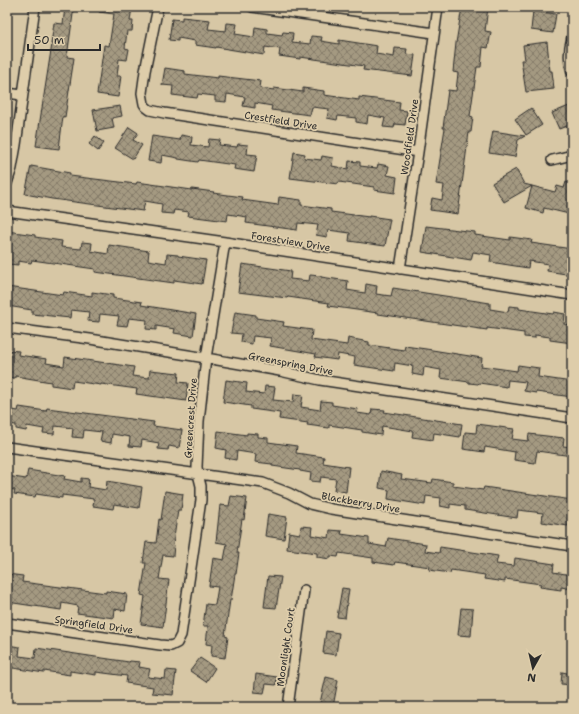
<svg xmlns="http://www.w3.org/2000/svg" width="579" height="714" font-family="'Shantell Sans',sans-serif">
	<defs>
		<pattern id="building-cross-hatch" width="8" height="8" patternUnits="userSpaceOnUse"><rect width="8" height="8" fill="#a49981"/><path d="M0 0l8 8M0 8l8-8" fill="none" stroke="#867d6a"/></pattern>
	</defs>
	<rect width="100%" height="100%" fill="#d7c7a5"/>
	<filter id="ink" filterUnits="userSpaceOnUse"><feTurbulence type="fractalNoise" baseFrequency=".025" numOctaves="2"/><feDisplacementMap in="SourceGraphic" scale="8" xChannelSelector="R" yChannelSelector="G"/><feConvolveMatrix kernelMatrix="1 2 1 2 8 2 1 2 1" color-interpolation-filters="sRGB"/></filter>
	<g filter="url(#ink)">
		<path fill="url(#building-cross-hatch)" stroke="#2b2b2b" d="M65,7H74L67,57L74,58L65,117L63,116L59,149L36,146L52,44H51L54,23L63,24Z
			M100,7H132L130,21H133L132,31H127L125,48L129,49L127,60L119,59L117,76H121L118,97L97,94L104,45L109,46L114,14L99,12Z
			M462,7H488L485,31L491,32L488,48L483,47L481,67H477L470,116L473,117L471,132H469L458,214L430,210L432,198L442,200L444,185L436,184L445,128H443L448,90L456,91L458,73L453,72L456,43Z
			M533,11L556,14L553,33L531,30Z
			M182,17L210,20L208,29L226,31L227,23L237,24L235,34L254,37L255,27L267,29V33L282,35L283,32L293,33L292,42L310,44L311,36L322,37L321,41L339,44V40L377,46L376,54L394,57L395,48L407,49L406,54L415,55L412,76L363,70L364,66L300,57V59L279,56L280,49L265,47L264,55L216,47V48L195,45V41L178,38V41L169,40L172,19L182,20Z
			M547,42L550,71H552L554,89L526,92L521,60H525L523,45Z
			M165,68L185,71V74L218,78V76L261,81L260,88L274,90V88L303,92V88L324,91V95L359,100V97L400,102L399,110L407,111L405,125L395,124L394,128L383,127L385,118L368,115L367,124L356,122V118L338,116L337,120L327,118L329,109L312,107L310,115L271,110L272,106L255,103V108L243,106L245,97L227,94L226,102L215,101V96L198,94L197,98L172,95L173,86L162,85Z
			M120,106L122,116L112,118L114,128L97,131L93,110Z
			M569,106L572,112V124L559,129L552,113Z
			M531,108L542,125L526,135L515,119Z
			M129,127L138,133L133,140L142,145L133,159L115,148Z
			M493,131L525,136L518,140L515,157L489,153Z
			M181,135L192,137L191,145L208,147L209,139L220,140L219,145L237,147L238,144L248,145L247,154L257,155L254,172L234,169L235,165L199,160L198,162L178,159V158L162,155L161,163L148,161L152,136L180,140Z
			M95,136L104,143L98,151L89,144Z
			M294,152L305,154L304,158L321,160L322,156L333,158L332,166L348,169L349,161L360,162V166L377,168L378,164L389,166L387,175L397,177L395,193L374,190V187L339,182L338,184L290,178Z
			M31,166L70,173V176L136,184L137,182L192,190V189L214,192L213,193L243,197L242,200L278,205L279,197L301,200V205L331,209V212L369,217V216L390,219L385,246L349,241L350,233L328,230L327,237L316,235L318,225L298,223L297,230L246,223L247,217L228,214L227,221L188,216L189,212L174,210L173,214L161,213L162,204L145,201L143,211L52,199L25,194Z
			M516,169L524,184L532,186L504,202L492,183Z
			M566,182L572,184V199L569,214L544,208L543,213L526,208L532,186L555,192L557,186L564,188Z
			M426,226L475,232V235L510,240V237L532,240L531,243L572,249V275L547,271L548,264L529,261L528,268L490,262L491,255L473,252L471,260L422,252Z
			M7,231L35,235V237L62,241L61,247L81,249L82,242L92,243L91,251L108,254L109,245L149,251L148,260L166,263L167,254L178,255V256L206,260L202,284L174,280V283L117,275L95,272V269L32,260L31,263L18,261V265L7,264Z
			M242,264L291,271L290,279L309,281L310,275L321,276V277L348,281L347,290L365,293L366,284L377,286L376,294L391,296L393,288L490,303V309L508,312L509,306L519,307V309L553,314L554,312L565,314L564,324L572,325V343L550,340V337L535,335V338L524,337V333L487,328V330L378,314V313L328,306L329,303L288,297L287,298L238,292Z
			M7,287L63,295L64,292L92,296V292L113,295V298L142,302L141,305L196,314L193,336L174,333L175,329L156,326V330L146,329L147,320L129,318L127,326L117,325L119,316L100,314L99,322L88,321L89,312L71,310L70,318L32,314V310L7,306Z
			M235,312L256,315V318L284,322L283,326L312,330L311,340L347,345L348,338L369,342V345L404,350L405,346L426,349L482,358L481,366L517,371L518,365L539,368L538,377L572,382V397L536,392V393L524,391L526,382L508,380L507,387L479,383L478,384L469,383V382L440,378L441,370L424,367L423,376L412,374L413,366L395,363L394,371L354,365L355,357L338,354L337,360L315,357L316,354L270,346L271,338L253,336L252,344L241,342L242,334L231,333Z
			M8,350L19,351L18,355L47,359L46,363L64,366L65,357L134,367L132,376L149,378L150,370L179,373L178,382L188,383L186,401L136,394L137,389L101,384V385L73,381L72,388L51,385V382L15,376V378L7,377V357Z
			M226,380L247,383L246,392L264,394L265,386L275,387L273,400L293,402L294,394L303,395L301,407L320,410L321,401L332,402V405L358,409L357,413L371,415L372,409L385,410L384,412L462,424L460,437L434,433L433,440L412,437L413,431L382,426L381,435L362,432V430L329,425V428L307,425L308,423L279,419L280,413L251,409V406L223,402Z
			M19,407L46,411L47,408L154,422L153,426L182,430L179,448L169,446L168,450L158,449L159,443L142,440L141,447L129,446L130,437L112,434L111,443L100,441L102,432L84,430L83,438L72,437L73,428L55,426L54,434L43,433L44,429L27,426L26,431L16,429V425L7,424V409L18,411Z
			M477,424L514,429L512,439L528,441L529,434L564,438L563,446L572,447V456L537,451L535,463L514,460L515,452L485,447L484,452L463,449L465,432L476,433Z
			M218,431L247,435V433L258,434V437L268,438V442L297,446L296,453L324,457L323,463L349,467L346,492L334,490L336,479L321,477L320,482L310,481L311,473L300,471V470L272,466V464L255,462L256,454L237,451L236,460L225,458L226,450L216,448Z
			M28,470L65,476L64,479L81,482V478L89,479L88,487L106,490L107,481L142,487L139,508L114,504L113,509L93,506L94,499L62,495V498L36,494L35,497L14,494L15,490L7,489V476L26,479Z
			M381,471L402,475L401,479L432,483L433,479L453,482V486L483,490L484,487L572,500V517H570L568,526L542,522L543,513L518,510L517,518L465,510V506L450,504V508L440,506L441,498L426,496L425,505L388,499L389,490L379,488Z
			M165,491L183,494L181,510H178L173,545H174L173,556L163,555L159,579L169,580L163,627L141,624L145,596L141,595L146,563H143L146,542L156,543L159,519L161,520Z
			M231,496L247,498L244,520L242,519L237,553H239L236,574H235L231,600H230L225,636L228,637L225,658L211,656L212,645L206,644L208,626H203L206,604L215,605L218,587L209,586L213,558L224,560L227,544L216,542L220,505L229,506Z
			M268,514L287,517L284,539L265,536Z
			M301,526L312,527L311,535L329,538L330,530L342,531L341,534L369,538V544L386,547L388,538L426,544L425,551L439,553L440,547L498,556L496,564L514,566L515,558L554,564L553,572L572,575V589L561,587V590L540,587L541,584L505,579V582L484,579L485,575L451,570L450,573L429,570L430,567L395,562L394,565L373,562V558L339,553L338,557L330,556V559L317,557V553L287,549L289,532L300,534Z
			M7,574L23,576L22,582L106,593V591L127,594L125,611L115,609L114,618L77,613L78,606L62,603L61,610L7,602Z
			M268,576L281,577L276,608L264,607Z
			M342,588L349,589L345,618L337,617Z
			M461,608L473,609L471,636L458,635Z
			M326,631L339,633L336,655L323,653Z
			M7,645L20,647L19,656L35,658L36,648L129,662L130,661L140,662L139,667L150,669L148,677L165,679L166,670L176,671L173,695L152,693L153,687L126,683L127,676L96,672V675L70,671V675L44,671V673L7,667Z
			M200,658L215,668L206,682L190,671Z
			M562,672L572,674V685L561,684Z
			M256,674L277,677L276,685L266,684L264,693L254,692Z
			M326,677L338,680L333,707H319Z"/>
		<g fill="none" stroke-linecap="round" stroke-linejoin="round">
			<g stroke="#2b2b2b" stroke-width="12">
				<path id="street" d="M158,7L145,71L142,93L144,104L146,107L150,110L164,113L418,152
					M252,7L434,33
					M572,37C569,48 568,61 572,72
					M7,93L22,95
					M552,160L572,155
					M7,183L12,168L16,145L35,7
					M7,211L225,242L572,295
					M400,269L418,152L438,7
					M7,328L90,339L206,358L280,371L320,380L572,418
					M7,447L263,483L289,493L310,504L331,509L572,546
					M7,623L160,645L171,646L177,643L181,635L201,500V486L198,474L197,467L199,421L206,358L225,242
					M288,707L304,590"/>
			</g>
			<use href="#street" stroke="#decdaa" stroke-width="9"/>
		</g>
	</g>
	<g text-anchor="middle" stroke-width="3.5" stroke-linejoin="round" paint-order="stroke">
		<g font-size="10" fill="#2b2b2b" stroke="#decdaa">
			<text transform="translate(281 120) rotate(9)" y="4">Crestfield Drive</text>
			<text transform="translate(409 137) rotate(-82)" y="4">Woodfield Drive</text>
			<text transform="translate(291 241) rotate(9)" y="4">Forestview Drive</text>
			<text transform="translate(291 363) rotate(11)" y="4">Greenspring Drive</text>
			<text transform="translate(190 418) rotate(-86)" y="4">Greencrest Drive</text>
			<text transform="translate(361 502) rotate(10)" y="4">Blackberry Drive</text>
			<text transform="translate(94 624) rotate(8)" y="4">Springfield Drive</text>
			<text transform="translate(285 647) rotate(-82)" y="4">Moonlight Court</text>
		</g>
	</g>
	<rect width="579" height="714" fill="none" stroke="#decdaa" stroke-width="24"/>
	<rect x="12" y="12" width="555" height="690" fill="none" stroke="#2b2b2b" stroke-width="1.5" filter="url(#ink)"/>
	<g transform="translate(533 668) rotate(188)" stroke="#decdaa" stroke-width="3" paint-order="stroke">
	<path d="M0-3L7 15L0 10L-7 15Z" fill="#2b2b2b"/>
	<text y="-6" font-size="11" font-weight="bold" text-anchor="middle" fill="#2b2b2b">N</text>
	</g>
	<path d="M28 44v6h72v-6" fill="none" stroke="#2b2b2b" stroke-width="2"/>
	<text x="34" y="44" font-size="12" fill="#2b2b2b" stroke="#decdaa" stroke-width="3" paint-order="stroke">50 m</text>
</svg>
